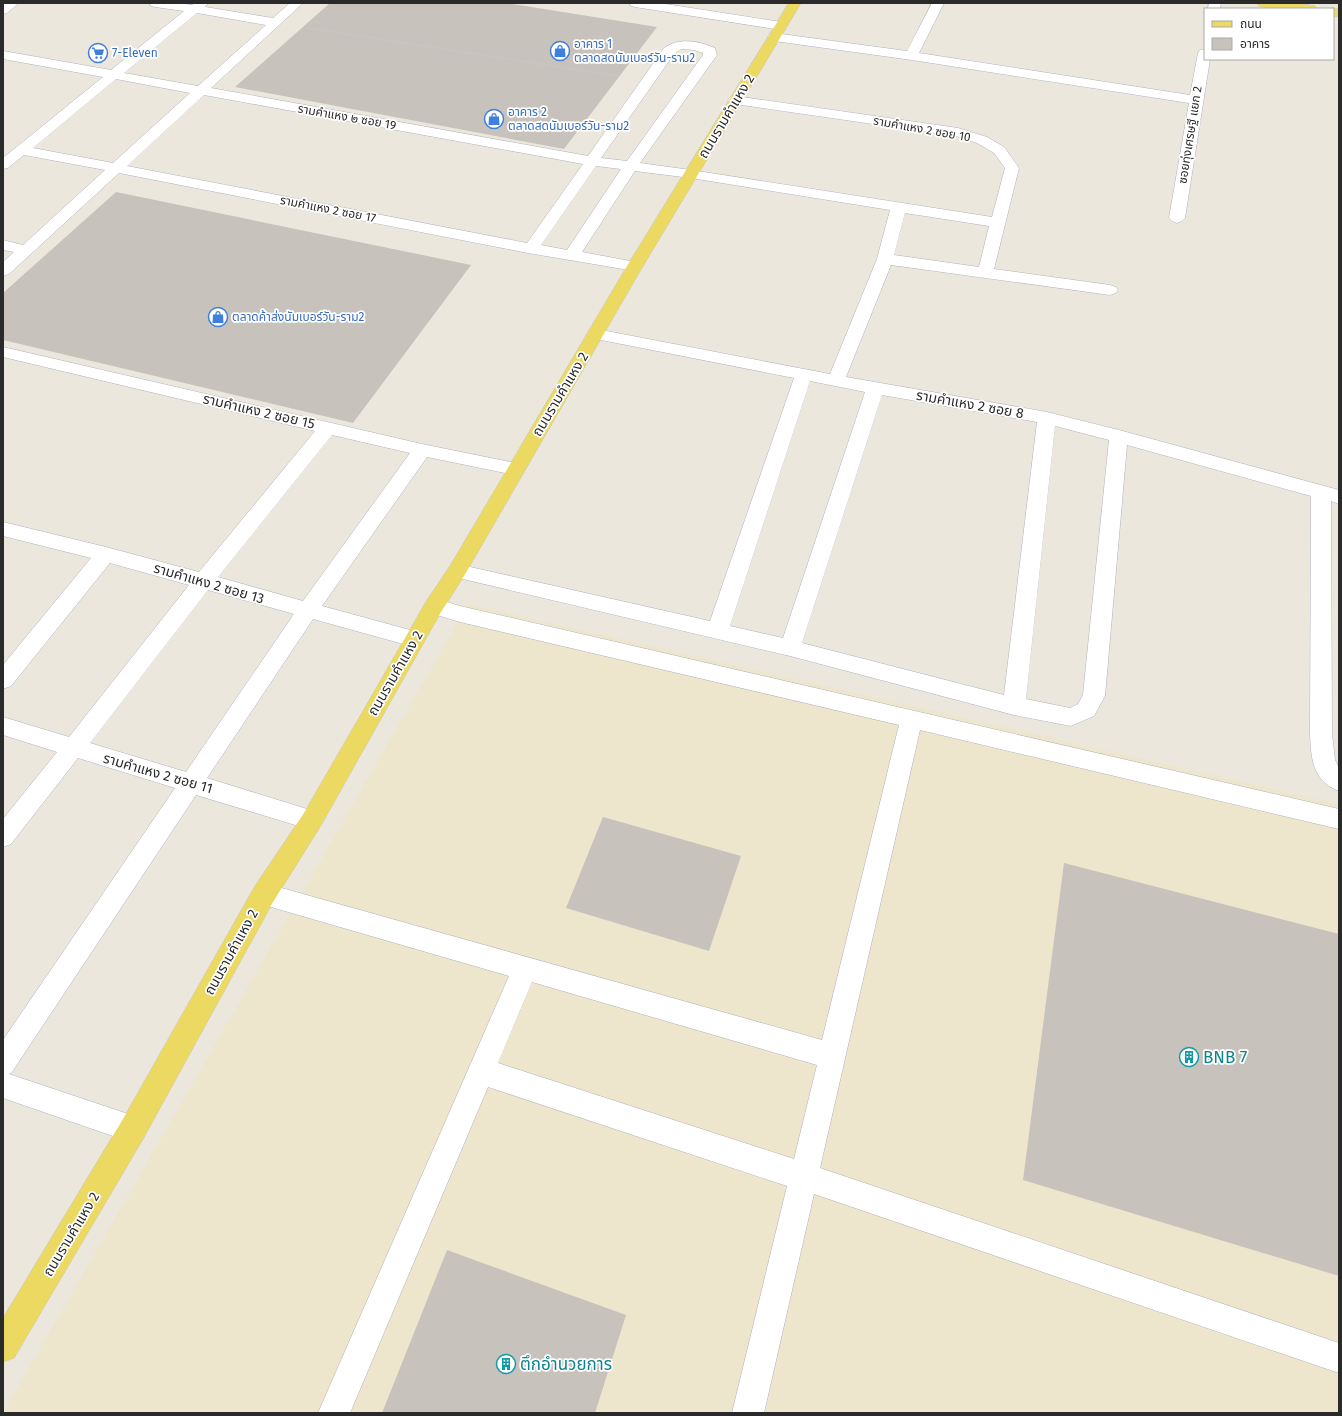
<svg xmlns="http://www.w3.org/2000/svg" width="1342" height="1416" font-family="'Fira Sans','Noto Sans Thai',sans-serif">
	<rect width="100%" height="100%" fill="#ece7dd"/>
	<path fill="#ede5cc" d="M468,604L1339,804V1413H3Z"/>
	<path fill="#c7c3bc" d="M330,3H506L657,27L564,149L235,87Z
		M116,192L471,265L353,423L3,340V293Z
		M603,817L741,856L709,951L566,908Z
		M1064,863L1339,934V1276L1023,1180Z
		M447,1250L626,1315L595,1413H382Z"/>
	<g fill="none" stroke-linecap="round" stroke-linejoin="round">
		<g stroke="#b0b1bd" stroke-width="1">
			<path id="minor" d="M5,3H19L7,13L3,14V4Z
				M149,3H179L192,5L194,3H208L205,7L273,18L290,3H303L211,88L588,156L664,48C679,37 699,41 715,48L717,55L640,163L691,170L992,217L1005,168L994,153L977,143L956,136L735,104L730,103L728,100L730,97L735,96L958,128L987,137L1004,147L1019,168L994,269L1110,285L1116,287L1118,290L1116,293L1110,295L891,265L846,377L1047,412L1119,430L1339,490V504L1331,501L1332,733L1335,760L1339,768V791C1312,781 1311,758 1310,733L1311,496L1127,445L1105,696L1094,716L1071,726L1014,715L790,656L450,576L447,571L450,566L457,564L710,621L794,378L596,339L590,338L588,334L590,330L596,329L830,374L877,259L890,210L691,178L635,171L582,252L641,263L643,266L641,269L635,271L528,253L119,173L9,274L3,276V262L14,252L3,250V240L23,245L105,170L24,155L8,168L3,169V158L103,77L3,59V51L111,70L184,11L155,7L151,6ZM197,13L266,25L198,86L124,73ZM681,49L694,50L703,53V55L627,161L601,158L674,54ZM116,79L190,93L113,163L33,148ZM204,95L583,164L527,243L127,166ZM596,166L621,169L567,250L541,245ZM905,213L989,226L979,267L894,255ZM810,381L865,392L783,638L730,626ZM882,395L1037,422L1004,695L802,643ZM1055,426L1109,440L1083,695L1078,704L1070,708L1026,699Z
				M629,3H659L781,22L786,23L787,26L786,29L781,30L635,7L631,6Z
				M932,3H944L919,53L1190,95L1198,53L1200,50L1205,49V59H1210L1185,218L1182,221L1177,223L1172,221L1169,218L1189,103L912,60L774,41L769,40L768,37L769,34L774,33L907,51Z
				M1209,3H1221L1220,9H1208Z
				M3,347L422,444L515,463L522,464L524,469L522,474L515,475L427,457L322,606L421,633L425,639L421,645L414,647L313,619L207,778L320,813L324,820L320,827L312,830L196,795L12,1072L9,1074L143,1119L147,1129L143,1139L133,1143L3,1098V1040L175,788L78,758L11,844L3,847V819L57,752L3,735V717L69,737L189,585L110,563L11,686L3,689V665L91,558L3,536V522L106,547L199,572L315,431L3,357ZM332,435L410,453L303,601L218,577ZM208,590L294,614L186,772L90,743Z
				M434,598L460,606L1339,809V829L920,730L820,1168L1339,1343V1373L814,1194L764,1413H732L787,1186L488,1087L350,1413H318L509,976L264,905L255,902L252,894L255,886L264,883L822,1040L899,725L460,622L427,612L424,606L427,600ZM532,982L817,1065L794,1159L498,1063Z"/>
		</g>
		<g stroke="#c8c8c8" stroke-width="1">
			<path id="major" d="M789,3H801L643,266L464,576L441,612L320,827L273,902L143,1139L14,1358L3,1362V1318L123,1119L255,886L304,813L427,600L450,566L627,266Z
				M1257,3C1276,3 1296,2 1315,6L1317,9C1298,9 1278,10 1259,6Z
				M1333,8L1339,9V17L1333,16V9H1330Z"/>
		</g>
		<path stroke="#c8c8c8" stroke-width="1.5" stroke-dasharray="2 1.5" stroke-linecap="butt" d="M308,28L618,76"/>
		<use href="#minor" fill="#fff" fill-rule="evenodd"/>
		<use href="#major" fill="#ecd961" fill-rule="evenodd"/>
	</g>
	<defs>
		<g id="shop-ring" transform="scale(1)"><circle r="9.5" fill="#fff" stroke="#3f7fe0" stroke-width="1.5"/><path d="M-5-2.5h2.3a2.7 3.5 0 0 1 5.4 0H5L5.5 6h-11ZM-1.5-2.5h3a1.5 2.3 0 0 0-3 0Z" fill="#3f7fe0"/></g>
		<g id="supermarket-ring" transform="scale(1)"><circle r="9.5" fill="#fff" stroke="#3f7fe0" stroke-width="1.5"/><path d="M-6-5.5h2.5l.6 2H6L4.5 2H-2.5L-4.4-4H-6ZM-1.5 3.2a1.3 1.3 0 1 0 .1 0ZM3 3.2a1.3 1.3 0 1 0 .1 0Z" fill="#3f7fe0"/></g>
		<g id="building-ring" transform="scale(1)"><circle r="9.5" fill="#fff" stroke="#0f9aa8" stroke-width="1.5"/><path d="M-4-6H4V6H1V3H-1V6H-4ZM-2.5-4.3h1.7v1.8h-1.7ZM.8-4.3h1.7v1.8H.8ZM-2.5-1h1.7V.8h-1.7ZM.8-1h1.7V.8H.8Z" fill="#0f9aa8"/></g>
	</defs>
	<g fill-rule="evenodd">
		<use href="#shop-ring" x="560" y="51"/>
		<use href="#supermarket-ring" x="98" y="53"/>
		<use href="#shop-ring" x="494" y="119"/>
		<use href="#shop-ring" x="218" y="317"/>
		<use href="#building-ring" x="1189" y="1057"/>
		<use href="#building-ring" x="506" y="1364"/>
	</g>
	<g text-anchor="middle" stroke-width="3.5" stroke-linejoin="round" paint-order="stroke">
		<g font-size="12" fill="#366cbe" stroke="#fff" text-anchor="start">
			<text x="574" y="48">อาคาร 1<tspan x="574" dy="14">ตลาดสดนัมเบอร์วัน-ราม2</tspan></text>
			<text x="112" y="57">7-Eleven</text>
			<text x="508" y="116">อาคาร 2<tspan x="508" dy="14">ตลาดสดนัมเบอร์วัน-ราม2</tspan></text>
			<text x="232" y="321">ตลาดค้าส่งนัมเบอร์วัน-ราม2</text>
		</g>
		<g font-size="12" fill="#2a2a2a" stroke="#fff">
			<text transform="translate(347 117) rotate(10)" y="4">รามคำแหง ๒ ซอย 19</text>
			<text transform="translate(922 129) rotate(10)" y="4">รามคำแหง 2 ซอย 10</text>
			<text transform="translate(1190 135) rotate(-81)" y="4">ซอยทุ่งเศรษฐี แยก 2</text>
			<text transform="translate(328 209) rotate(11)" y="4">รามคำแหง 2 ซอย 17</text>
		</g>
		<g font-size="14" fill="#2a2a2a" stroke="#fff">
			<text transform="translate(726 116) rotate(-59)" y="5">ถนนรามคำแหง 2</text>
			<text transform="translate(560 394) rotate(-59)" y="5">ถนนรามคำแหง 2</text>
			<text transform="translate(970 404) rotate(10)" y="5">รามคำแหง 2 ซอย 8</text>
			<text transform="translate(259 411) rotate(13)" y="5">รามคำแหง 2 ซอย 15</text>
			<text transform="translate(209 583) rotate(16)" y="5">รามคำแหง 2 ซอย 13</text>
			<text transform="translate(395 673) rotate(-60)" y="5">ถนนรามคำแหง 2</text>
			<text transform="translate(158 773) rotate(16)" y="5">รามคำแหง 2 ซอย 11</text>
			<text transform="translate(231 952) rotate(-61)" y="5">ถนนรามคำแหง 2</text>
			<text transform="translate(71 1234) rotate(-59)" y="5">ถนนรามคำแหง 2</text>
		</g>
		<g font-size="17" fill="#0d838f" stroke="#fff" text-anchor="start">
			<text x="1203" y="1063">BNB 7</text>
			<text x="520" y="1370">ตึกอำนวยการ</text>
		</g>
	</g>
	<rect width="1342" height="1416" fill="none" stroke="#2a2a2a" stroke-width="8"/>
	<rect x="1204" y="8" width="130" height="52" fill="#ffffff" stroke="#aaaaaa"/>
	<rect x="1212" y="21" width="20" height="6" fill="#ecd961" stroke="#aaaaaa"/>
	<text x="1240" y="28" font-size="12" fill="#2a2a2a">ถนน</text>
	<rect x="1212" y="38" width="20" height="12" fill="#c7c3bc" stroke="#aaaaaa"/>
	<text x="1240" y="48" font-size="12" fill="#2a2a2a">อาคาร</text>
</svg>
